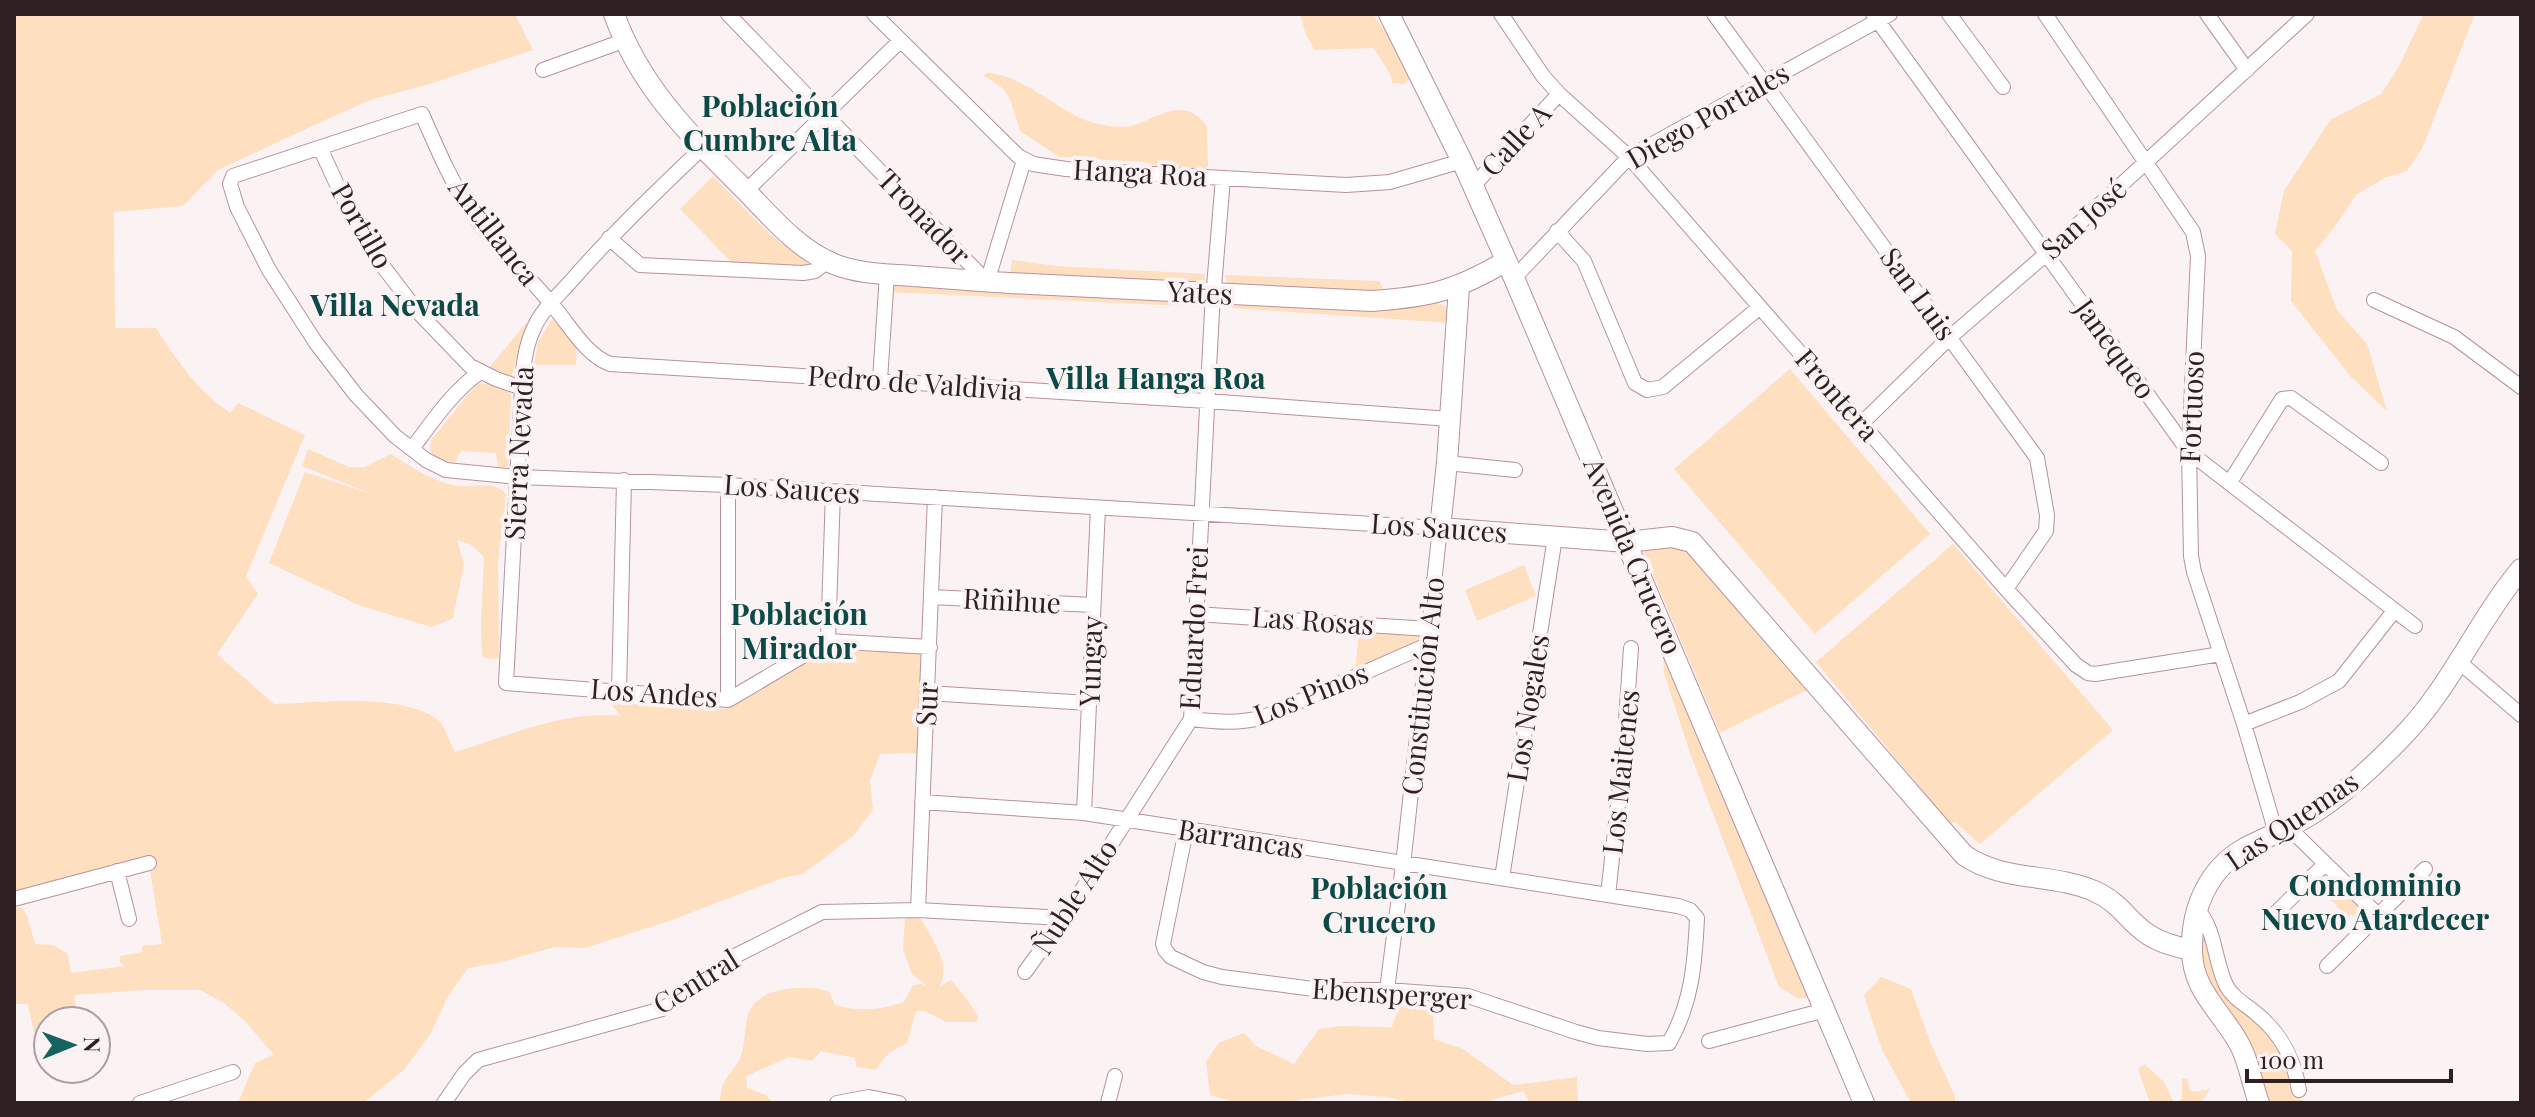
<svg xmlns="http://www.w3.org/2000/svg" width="2535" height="1117" font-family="'Playfair Display',serif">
	<rect width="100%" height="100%" fill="#fbf2f4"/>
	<path fill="#fedfc0" d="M14,14H515L533,50L426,85L373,99L334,116L218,170L183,206L114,212L115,328H156C177,361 198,391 230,413L238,403L305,435L246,576L258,594L217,654L274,704C319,703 399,692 437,719C445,725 450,743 455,752C508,736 565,710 621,716L610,702L725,709L823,650L921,653L917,753L880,754L870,781L873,810L853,836L803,874L782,878L672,920L585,948L555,947L498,963L468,968L447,998L431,1033L404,1070L363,1103H238L255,1063L274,1055L245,1021L224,1003L200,990H145L74,995L79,1021H48V1046L37,1047L28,1004H14V908L22,907L27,916L35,944L54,945L68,954L71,973L125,966L120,962V956L142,952V946L162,944L149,864L14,899Z
		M1300,14L1373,15L1391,38L1411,78L1404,84L1392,83L1391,76L1374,48L1315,50L1306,35Z
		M2424,14H2475L2422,149L2407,171L2384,178L2356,195L2336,225L2315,251L2337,310L2367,344L2387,411L2351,377L2291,301L2292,251L2275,234L2284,191L2330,120L2381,94L2397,70Z
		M986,73C1030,75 1062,119 1104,125C1114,127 1125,128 1135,125C1161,116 1184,96 1207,126L1208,166L1206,169L1165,168L1143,162L1059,157L1020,131L1011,102L1004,89L984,76Z
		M713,176C742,206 770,239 807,261L809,269L732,263L680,209Z
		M1012,260L1056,266L1205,274L1204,284L1010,275Z
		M1225,275L1379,281L1383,289L1381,292L1228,285Z
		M895,283L1202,302L1204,307L890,292Z
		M1435,301L1446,307L1450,323L1219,307L1222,303Z
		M554,316L577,344L576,365H534L538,342Z
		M527,322L511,379L489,368Z
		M1790,369L1930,534L1815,634L1674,469Z
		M481,383L508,389L511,394L508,467H498L496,453L461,451L454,464L434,457L430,450L431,440L476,385Z
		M308,449L349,467H365L391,454C411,467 435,483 459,486C474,488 497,480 506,495L498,561L499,658L488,659L482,656L481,621L484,557L470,544L457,540L464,564L453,618L432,627L361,606L269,563L305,472L374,495L302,466Z
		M1657,544L1686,549L1809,689L1720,733L1642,548Z
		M1953,544L2113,730L1980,844L1955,822L1950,824L1816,662Z
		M1524,565L1536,596L1477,621L1465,590Z
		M1359,630L1421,632L1420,644L1355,672Z
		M1663,653L1815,995L1799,999L1779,987L1690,753L1664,673Z
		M2326,876L2368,916L2362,925L2351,914L2348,917L2313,883Z
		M920,917C931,937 953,965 939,987L951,980L966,998L979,1018L976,1022H946L925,1011H916L907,1043L889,1053L875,1070L856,1067L855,1058L821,1051L812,1061L789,1057L746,1076L747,1088L766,1095L773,1103H720C720,1075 736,1073 742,1053C746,1039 744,1016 753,1005C767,987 810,984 829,992L835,1005C859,1012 881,1010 904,1002L913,985L921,984L928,987L912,974L903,949L905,918Z
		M2201,929L2211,947L2216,979L2226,997L2246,1012L2279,1048L2294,1096L2309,1103H2270L2264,1088L2212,993L2200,956Z
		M1881,977L1911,989L1931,1044L1955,1096V1103H1911L1882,1050L1864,995Z
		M1404,992L1433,1009L1434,1039L1463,1049L1513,1085L1577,1077L1578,1102L1624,1103H1530L1523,1091L1482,1103H1414L1385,1097L1346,1094L1277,1103L1231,1101L1210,1095L1206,1061L1219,1043L1244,1033L1256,1046L1294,1064L1319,1029L1341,1026L1392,1027Z
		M2144,1064L2164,1082L2174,1103H2150L2138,1069Z
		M2182,1079H2187L2190,1090L2194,1092L2210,1089L2201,1103H2177L2182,1099Z"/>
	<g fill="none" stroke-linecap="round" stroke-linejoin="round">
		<g stroke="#b7919c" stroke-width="16">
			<path id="street" d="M728,14L987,282L1024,160
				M874,14L1018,156L1033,164L1066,169L1346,185L1390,182L1462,161
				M1501,14L1543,76L1559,94L1629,157L2006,589L2076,665L2088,673L2095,674L2221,654
				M1714,14L2037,458L2047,515L2046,531L2006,589
				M1873,14L2189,452L2415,626
				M1949,14L2003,87
				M2045,14L2193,232L2198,256L2189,452L2191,556L2194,572L2244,724L2276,833
				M2207,14L2247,70
				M543,70L623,41
				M320,148L346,204L375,256L418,312L470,366L496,379L522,388
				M702,148C657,191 613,233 572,280C559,295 542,309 534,328C525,347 523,367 522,388L506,683L728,700L828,641L930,647
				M1473,186L1559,94
				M746,191L900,41
				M1557,231L1584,261L1635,383L1647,390L1663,387L1760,307
				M609,238L640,265L803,273L815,271L828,261
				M1514,278L1629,157L1890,14
				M2374,300L2454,337L2521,387
				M880,380L887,274
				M1862,423L1949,338L2046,254L2307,14
				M412,449C432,422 452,392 480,372
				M1447,463L1515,470
				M2230,482L2282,399L2291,398L2381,463
				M728,485V700
				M931,597L1093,605
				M1196,614L1429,629
				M828,641L833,492
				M2458,661L2521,715
				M619,692L624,480
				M927,693L1089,703
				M1191,719C1217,722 1239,724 1264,717L1427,645
				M2244,724L2300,702L2339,681L2394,611
				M922,802L1084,813L1678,906L1690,910L1697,918C1695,962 1692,1003 1669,1043L1647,1044L1598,1038L1576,1032L1468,996L1387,990H1321L1222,977L1203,972L1171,957L1165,950L1163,944L1186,830
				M1084,813L1098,508
				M2289,828L2379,916
				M117,871L129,919
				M1502,878L1555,537
				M1608,895L1624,750L1631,648
				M14,899L149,863
				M2197,909C2216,930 2214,960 2226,985C2233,999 2247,1005 2258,1015C2282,1035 2294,1059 2299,1090
				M918,910L935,497
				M2273,916L2325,864
				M2327,966L2425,869
				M1025,972L1064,918L1191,719L1212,311L1223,178
				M1387,990L1403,865L1440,528L728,485L518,477L446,470L426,460L395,436L356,395L316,343L269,270L237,207L230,184L233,176L422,114C437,148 451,182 472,213C496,247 528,275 554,307C570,326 586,355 610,364L1207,401L1450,419
				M1709,1041L1825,1010
				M140,1103L233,1072
				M444,1103L464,1074L478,1060L662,1009L682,997L737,955L822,912L918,910L1064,918
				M837,1103L869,1097L899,1103
				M1108,1103L1115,1076"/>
		</g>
		<g stroke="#b7919c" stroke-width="22">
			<path id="secondary" d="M614,14C641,89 691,136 746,191C772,218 799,250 834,264C858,274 887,274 912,276C944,278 976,281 1009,283C1130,289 1251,295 1372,301C1429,297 1456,291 1506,261
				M1389,14L1462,161L1514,278L1864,1103
				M1459,287L1447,463L1440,528L1627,542L1672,537L1692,542L1964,855C2002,882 2053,873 2094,891C2121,903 2125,918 2146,933C2160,943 2176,947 2192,950
				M2259,1103C2251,1082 2249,1059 2237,1040C2219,1009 2192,989 2192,950C2191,909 2208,869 2245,848C2268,836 2293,827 2315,812C2346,792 2376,764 2402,737C2450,688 2477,622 2521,569"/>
		</g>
		<use href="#street" stroke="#fff" stroke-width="14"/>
		<use href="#secondary" stroke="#fff" stroke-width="20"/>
	</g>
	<g text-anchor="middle" stroke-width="8" stroke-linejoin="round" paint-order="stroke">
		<g font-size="28" fill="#2f2024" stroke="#fbf2f4">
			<text transform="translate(1708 116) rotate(-30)" y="10">Diego Portales</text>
			<text transform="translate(1516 140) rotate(-47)" y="10">Calle A</text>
			<text transform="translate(1140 173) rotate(3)" y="10">Hanga Roa</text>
			<text transform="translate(924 217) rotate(46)" y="10">Tronador</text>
			<text transform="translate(2084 219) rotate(-42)" y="10">San José</text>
			<text transform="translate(362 226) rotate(60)" y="10">Portillo</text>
			<text transform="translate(494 232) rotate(52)" y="10">Antillanca</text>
			<text transform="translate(1200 293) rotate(3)" y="10">Yates</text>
			<text transform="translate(1918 294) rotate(54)" y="10">San Luis</text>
			<text transform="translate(2115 349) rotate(54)" y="10">Janequeo</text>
			<text transform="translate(915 383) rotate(4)" y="10">Pedro de Valdivia</text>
			<text transform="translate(1837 395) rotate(49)" y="10">Frontera</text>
			<text transform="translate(2192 407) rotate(-88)" y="10">Fortuoso</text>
			<text transform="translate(519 453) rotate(-87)" y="10">Sierra Nevada</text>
			<text transform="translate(792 489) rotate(4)" y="10">Los Sauces</text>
			<text transform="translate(1439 528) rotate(4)" y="10">Los Sauces</text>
			<text transform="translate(1633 556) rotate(67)" y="10">Avenida Crucero</text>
			<text transform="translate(1012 601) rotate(3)" y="10">Riñihue</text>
			<text transform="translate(1313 621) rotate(4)" y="10">Las Rosas</text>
			<text transform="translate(1194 628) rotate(-87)" y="10">Eduardo Frei</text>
			<text transform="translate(1091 661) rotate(-88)" y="10">Yungay</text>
			<text transform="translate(1423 686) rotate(-84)" y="10">Constitución Alto</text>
			<text transform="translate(654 693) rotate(4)" y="10">Los Andes</text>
			<text transform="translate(1311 694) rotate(-22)" y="10">Los Pinos</text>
			<text transform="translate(927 704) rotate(-87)" y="10">Sur</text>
			<text transform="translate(1528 708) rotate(-81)" y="10">Los Nogales</text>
			<text transform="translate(1621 772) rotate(-84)" y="10">Los Maitenes</text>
			<text transform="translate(2292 821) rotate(-34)" y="10">Las Quemas</text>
			<text transform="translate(1241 839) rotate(9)" y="10">Barrancas</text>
			<text transform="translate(1075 897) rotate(-57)" y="10">Ñuble Alto</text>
			<text transform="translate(696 982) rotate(-32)" y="10">Central</text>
			<text transform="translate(1392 994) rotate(4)" y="10">Ebensperger</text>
		</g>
		<g font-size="30" font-weight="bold" fill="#0b4a47" stroke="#fbf2f4">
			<text x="770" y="117">Población<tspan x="770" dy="34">Cumbre Alta</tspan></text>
			<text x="395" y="316">Villa Nevada</text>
			<text x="1156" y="389">Villa Hanga Roa</text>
			<text x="799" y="625">Población<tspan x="799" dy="34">Mirador</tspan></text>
			<text x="2375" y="896">Condominio<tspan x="2375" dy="34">Nuevo Atardecer</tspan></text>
			<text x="1379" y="899">Población<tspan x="1379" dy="34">Crucero</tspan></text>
		</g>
	</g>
	<rect width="2535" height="1117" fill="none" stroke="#2f2024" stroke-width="32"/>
	<g transform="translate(72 1045) rotate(89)"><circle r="38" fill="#fbf2f4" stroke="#a99ea1" stroke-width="2"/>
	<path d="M0-6L14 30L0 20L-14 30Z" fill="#16645f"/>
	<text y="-12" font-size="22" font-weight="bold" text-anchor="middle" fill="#2f2024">N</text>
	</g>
	<path d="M2247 1069v12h204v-12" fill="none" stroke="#2f2024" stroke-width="4"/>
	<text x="2259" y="1069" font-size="24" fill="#2f2024" stroke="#fbf2f4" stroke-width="6" paint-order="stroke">100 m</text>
</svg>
